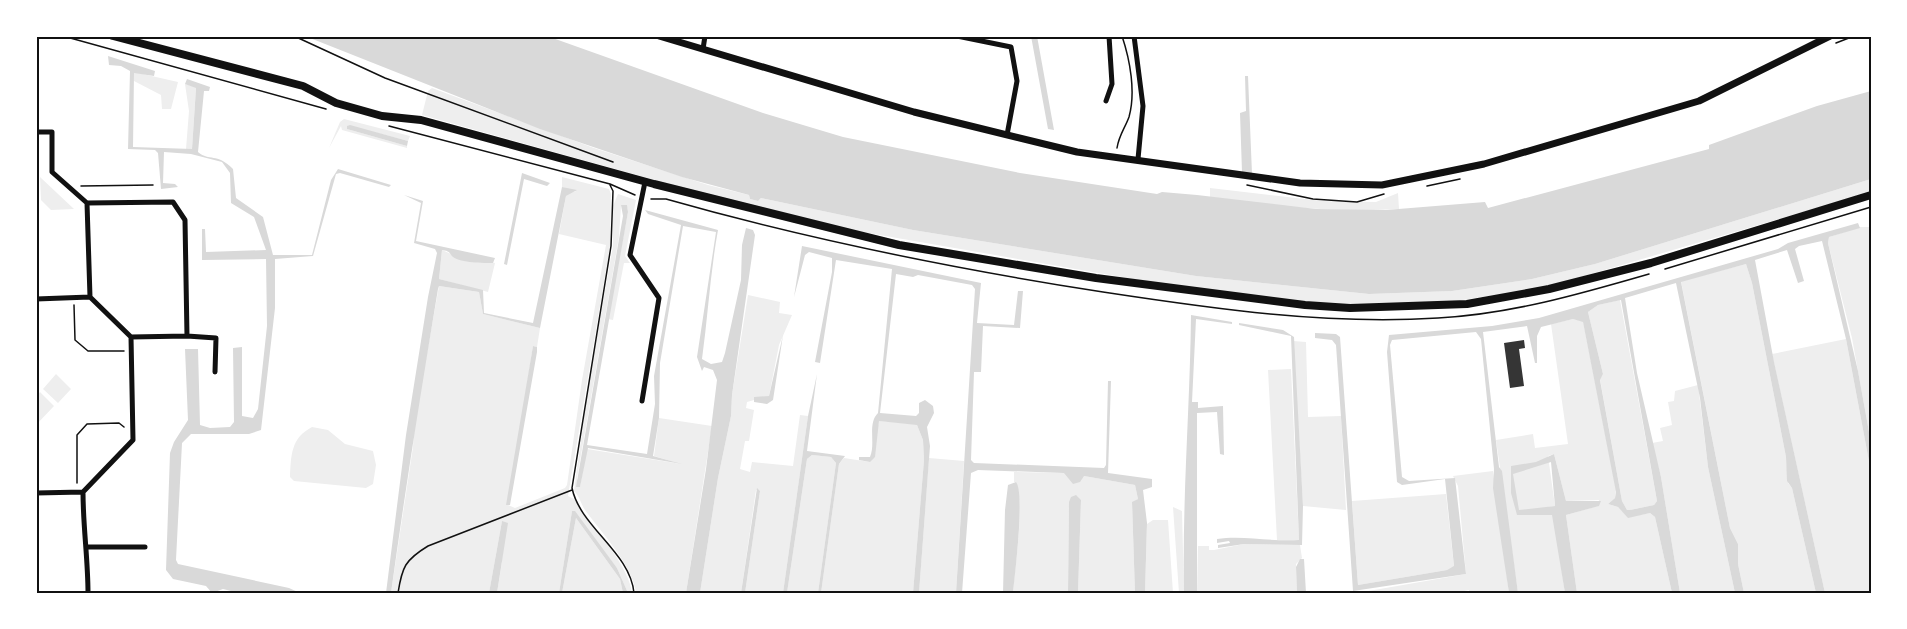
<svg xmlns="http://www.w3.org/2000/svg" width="1907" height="629" font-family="Manrope,sans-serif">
	<rect width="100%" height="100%" fill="#fff"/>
	<path fill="#eee" d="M134,72L178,82L171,109H162L161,95L134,81Z
		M185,84L196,87L192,149H186L189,111Z
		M432,88L594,148L708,185L749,195L750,199L758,201L761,198L913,230L1196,276L1369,294L1452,291L1532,279L1595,264L1871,179V192L1543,288L1429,305L1339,307L1197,290L845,229L737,203L422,115L428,91Z
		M344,119L410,136L408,141L370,131L347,129L407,146V148L342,130L341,126L329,148L340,122Z
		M40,177L74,209L51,210L41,200Z
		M562,177L609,189L611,194L610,246L568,496L574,499C590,523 629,565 632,593H628L617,568L572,511L559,593H497L502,562V521L489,593H391L413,447L415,420L439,286L479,292L483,314L540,328L537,347L533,346L508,505L515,508L565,488L567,485L582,380L606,245L559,234L566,196L569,192H576L562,187Z
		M1210,188L1322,201L1376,202L1398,193L1399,209C1336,213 1273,206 1210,197Z
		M618,194L636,200L625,256L630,263H624L613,320L608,319L628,212L627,206L621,205L619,237L577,478L580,487L587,449L681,464L654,456L659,418L712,426L686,593H636C633,566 601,532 585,510C580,502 580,497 574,491L589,381L613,246V206Z
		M1860,227H1871V443L1852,338L1828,243L1829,237Z
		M442,250L451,254L495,263L488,292L439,279Z
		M1746,264L1752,283L1786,457L1788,483L1792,488L1816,593H1744L1738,564V544L1730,528L1681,281Z
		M748,295L780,302L779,313L792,315L779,345L769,396L747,402L746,408L754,410L749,441H745L740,469L750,472L752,462L793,466L800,415L808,416L783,593H745L760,491L756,490L741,593H700L718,478L731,416L732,395Z
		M1620,300L1657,501L1654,505L1630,510H1627L1622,501L1600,379L1603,374L1588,312L1598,305Z
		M1573,319L1583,321L1616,489L1615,498L1608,504L1618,507L1628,517L1650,513L1655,517L1672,593H1577L1566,515L1598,506L1599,500L1566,501L1554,454L1548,456L1555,506L1548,507L1554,518L1565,593H1518L1496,440L1533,434L1535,448L1568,444L1551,324Z
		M1846,339L1871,472V593H1825L1772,354Z
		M1293,341L1306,342L1308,417L1341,416L1346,510L1303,506Z
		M1291,369L1299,540H1277L1268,370Z
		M56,374L71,389L58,403L43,389Z
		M1698,385L1708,467L1735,593H1680L1661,477L1652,443L1663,441L1660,428L1672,425L1668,402L1674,401L1675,391Z
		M40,392L54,406L36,425V397Z
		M879,421L914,423L917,425L923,440L924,460L913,593H821L839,464L844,458L870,462Z
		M312,427L328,430L345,444L373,451L376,465L373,484L366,488L294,481L290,477C291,455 291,438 312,427Z
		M812,455L831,457L836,463L818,593H787L807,459Z
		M929,458L964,461L956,593H919Z
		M1493,471L1509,593H1469V590L1454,593H1357L1466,574L1458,486L1453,476Z
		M1014,472L1065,473L1068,476H1084L1135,485L1138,499L1132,503L1135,593H1078L1081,500L1069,502L1068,593H1013C1015,565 1025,505 1016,482H1014Z
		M1446,494L1454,567L1447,570L1358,585L1352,501Z
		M1173,507L1182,511L1184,593H1179Z
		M576,518L620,579L623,593H562Z
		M1153,520H1168L1173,593H1145L1147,524Z
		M1244,544L1300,545L1302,558L1296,564L1297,593H1197L1198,546H1209V550H1214Z"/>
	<path fill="#d9d9d9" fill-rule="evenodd" d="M305,36H547L763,113L843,137L1020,173L1157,194L1162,192L1197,195L1316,209L1386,210L1485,202L1488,208L1709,149V145L1817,106L1871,91V179L1595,264L1532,279L1452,291L1369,294L1196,276L913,230L761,198L758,201L750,199L749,195L682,177L540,129Z
		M1031,36H1037L1054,130L1048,129Z
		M108,56L155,71L154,76L134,73L133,147L192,149L196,88L185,84L187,79L210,87L209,91H204L198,152C210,162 216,152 233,169L236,198L263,217L273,255H312L331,180L338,169L391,185L389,187L340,173L336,174L313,256L275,259V308L261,430L249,434H191L182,443L176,560L178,564L289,588L300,593H239L223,589L212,593L206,586L173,579L166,570L170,453L174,442L188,420L185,349H198L200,425L210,428L230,427L234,422L233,348L242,347V416L253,418L258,409L267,326L266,259L202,260V229H205L206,252L266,250L254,217L231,203L230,173L222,162L191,154L164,152L163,183L175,184L178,187L161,189L158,153L155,150L128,149L130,71L121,66L109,65Z
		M1245,76H1248L1252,174L1242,172L1240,113L1246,111Z
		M350,125L408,141L407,146L347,129V126Z
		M522,173L550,183L547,186L524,179L507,265L504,264Z
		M562,187L577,190L566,196L540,328L483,314L479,292L439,286L438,289C421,391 405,491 391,593H386L406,435L428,297L437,253L435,249L414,243L421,203L404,195L423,201L416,241L495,258L493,263C484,263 461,263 453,257C449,253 450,251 442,250L439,279L483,290L484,313L533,323Z
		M621,205H627L628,212L587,445L647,454L655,404L654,376L681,225L648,214L645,210L718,230C710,274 708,316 702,359L711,364L722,362L725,353L741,280L742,245L746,228L753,230L755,235L732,395L731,416L718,478L700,593H686L706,469L717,380L713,370L704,367L702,371L697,357L716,232L683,226L660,363L659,418L653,456L682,464L588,448L580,487H576L623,216Z
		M1858,223L1860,228L1829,237L1828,243L1858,371L1871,443V472L1846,339L1822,241L1799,246L1795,249L1804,281L1798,283L1787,250L1755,260L1774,362L1825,593H1816L1792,488L1787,481L1786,457L1752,283L1746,264L1681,282L1730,528L1738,544V564L1744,593H1735L1708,467L1700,398L1676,283L1625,298L1637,373L1661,477L1680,593H1672L1655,517L1650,513L1628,518L1618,507L1608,504L1615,498L1616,492L1583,322L1573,319L1541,327L1537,336V363H1535L1527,326L1483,332L1499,467L1502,471L1518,593H1509L1493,488L1494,469L1481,339L1476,332L1392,340L1390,345L1402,477L1409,481L1455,478L1466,574L1353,591L1336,345L1332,340L1315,338V333L1336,334L1340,337L1358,585L1447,570L1454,566L1445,479L1402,485L1397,482L1387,352L1389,335L1492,326L1539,318L1778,249L1788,243ZM1621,300L1657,501L1654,505L1630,510H1627L1622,501L1600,380L1603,374L1588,312L1598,305Z
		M802,246L981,283L977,323L1014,325L1018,291H1023L1020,328L983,326L981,372H974L971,460L974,463L1104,468L1106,465L1108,381H1111L1108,473L1152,479V487L1143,490L1147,523L1145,593H1135L1132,502L1138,499L1135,485L1084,476L1080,482L1073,484L1064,473L978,470L971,473L962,593H956L975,289L972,285L918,275L913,277L896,274L880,413L916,416L919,413V403L925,400L933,406L934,413L927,427L930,446L919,593H913L924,460L923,440L917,425L879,421L875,457L870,462L859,460V457H870C876,443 867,424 878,413L892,269L836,260L820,363L815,362L832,272V258L809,252L805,255L794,297Z
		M1191,315L1232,322V324L1196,319L1192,402H1198V408L1223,406L1224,455L1220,454L1217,412L1197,413V593H1184C1182,500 1190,408 1191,315Z
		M1239,323L1283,330L1294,337L1303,506L1302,545L1244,544L1218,548V545L1230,543L1229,541L1217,543V539C1243,535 1272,542 1299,540L1291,336L1239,325Z
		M783,335L773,400L767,404L754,402V397L769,396Z
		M533,346L537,347V352L510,505H506Z
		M817,374L807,451L845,456L839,464L821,593H818L836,463L831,457L812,455L807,459L787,593H783L808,416Z
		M1554,454L1566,501H1601L1599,506L1566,515L1577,593H1565L1552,515H1517L1511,493V466L1536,462ZM1551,462L1555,506L1519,510L1513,474Z
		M1016,482C1025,493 1015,573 1013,593H1003L1005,510L1008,485Z
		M757,488L760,491L745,593H741Z
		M1076,495L1081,500L1078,593H1068L1069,502L1071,497Z
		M572,511H575L617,568L628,593H623L620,579L576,518L562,593H559Z
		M502,521L508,523L497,593H489Z
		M1300,559H1304L1306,593H1297L1296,567Z"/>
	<path fill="#353535" d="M1524,340L1525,348L1519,349L1524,386L1510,388L1504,343Z"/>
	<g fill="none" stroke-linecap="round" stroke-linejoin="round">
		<path stroke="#111" stroke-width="1.5" d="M63,36L326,109
			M294,36L385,78L613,162
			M1836,43L1854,36
			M389,126L610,184L635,195
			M1117,148C1119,135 1125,128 1129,117C1136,92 1130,60 1122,36
			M610,185L613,191L611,246L572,488C580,527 630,552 634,593
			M1247,185L1313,199L1357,202L1384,194
			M81,186L153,185
			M1427,186L1460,179
			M651,199H666C810,240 955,269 1103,292C1215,309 1325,325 1438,318C1511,314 1580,294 1649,274
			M1665,269L1871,207
			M74,305L75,340L88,351H124
			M77,483V435L87,424L119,423L124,427
			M398,593C402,567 405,560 428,546L572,490"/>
		<path stroke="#111" stroke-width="5" d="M957,36L1011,47L1017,81L1007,135
			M1134,36L1143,106L1138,159
			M703,49L705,36
			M1106,101L1112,84L1109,36
			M36,132H52V172L87,203L90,297
			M87,203L173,202L185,220L187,336L216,338L215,372
			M36,299L90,297L131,337L187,336
			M642,401L659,298L630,255L645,182
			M83,492C83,527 88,559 88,593
			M36,493L83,492L133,440L131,337
			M88,547H145"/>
		<path stroke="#111" stroke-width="7" d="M659,36L914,112L1077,152L1300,183L1382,185L1484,164L1699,101L1830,36"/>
		<path stroke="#111" stroke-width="8" d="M113,36L303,86L336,103L382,116L421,120L654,184L899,245L1096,278L1305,305L1350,308L1467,304L1549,289L1651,263L1871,195"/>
	</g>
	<rect width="1907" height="629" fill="none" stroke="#ffffff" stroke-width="75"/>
	<rect x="38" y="38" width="1832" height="554" fill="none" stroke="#111" stroke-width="2"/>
</svg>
